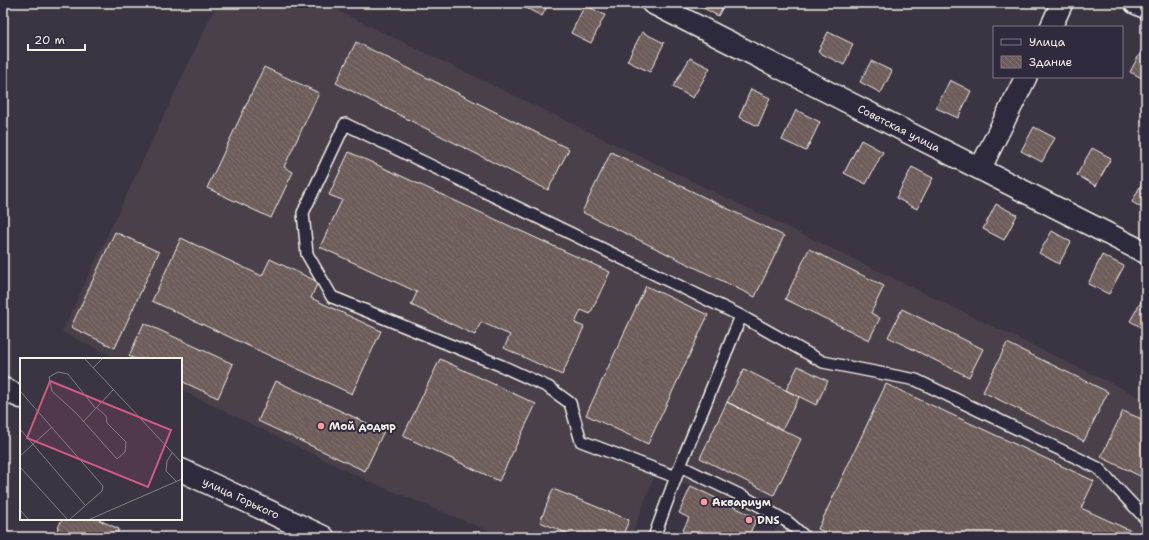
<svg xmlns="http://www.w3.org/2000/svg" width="1149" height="540" font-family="'Shantell Sans',sans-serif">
	<defs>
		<pattern id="building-back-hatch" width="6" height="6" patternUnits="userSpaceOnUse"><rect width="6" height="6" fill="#6d5c5a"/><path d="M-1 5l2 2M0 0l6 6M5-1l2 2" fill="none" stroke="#827472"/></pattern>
	</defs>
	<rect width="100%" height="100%" fill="#3b3443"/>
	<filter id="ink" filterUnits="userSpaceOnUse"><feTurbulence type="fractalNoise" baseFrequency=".025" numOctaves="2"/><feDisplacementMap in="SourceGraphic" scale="8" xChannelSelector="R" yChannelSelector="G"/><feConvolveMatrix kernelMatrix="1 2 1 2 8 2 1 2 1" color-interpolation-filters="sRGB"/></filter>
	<g filter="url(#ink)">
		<path fill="#4a404a" d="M217,3H322L1146,400V537H772L777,526L656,471L631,537H504L370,482L181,390V359H118L62,332Z"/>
		<path fill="url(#building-back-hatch)" stroke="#f4f1e8" d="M523,3H549L542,16L522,6Z
			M699,3H725L718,16L698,5Z
			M585,5L605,15L591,43L571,33Z
			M642,32L664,43L650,72L627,61Z
			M828,32L853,44L844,65L818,52Z
			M356,42L569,149L548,190L336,83Z
			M1146,42V80L1130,72Z
			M690,58L710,68L693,98L673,87Z
			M871,61L892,71L881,93L860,82Z
			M264,67L319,93L284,167L293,172L271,218L207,188Z
			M950,80L971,91L958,118L936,108Z
			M751,89L770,98L758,126L739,117Z
			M796,110L820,122L806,151L782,140Z
			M1034,127L1055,138L1042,162L1021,151Z
			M861,140L883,152L866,184L844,173Z
			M1092,148L1111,158L1096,186L1077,175Z
			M349,152L610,272L590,314L581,310L575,323L584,327L562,375L504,348L510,335L481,322L475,335L411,305L417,292L320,247L342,200L329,195Z
			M611,152L784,236L755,297L582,212Z
			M912,167L933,178L917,209L896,198Z
			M1146,175V210L1132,202Z
			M996,204L1017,215L1004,240L983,229Z
			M1052,231L1071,242L1059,264L1039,253Z
			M115,232L159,252L115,348L71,327Z
			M181,238L262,276L270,259L318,282L311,298L381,331L352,394L152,301Z
			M809,249L884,286L871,313L880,318L869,340L785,299Z
			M1102,255L1124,266L1109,294L1088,284Z
			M646,286L708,315L648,444L586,415Z
			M1146,293V330L1130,321Z
			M902,309L983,349L969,377L888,337Z
			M144,323L233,364L218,398L181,381V359H135L129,356Z
			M1007,343L1108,392L1084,441L983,392Z
			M440,359L536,404L499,481L403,436Z
			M798,366L828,381L816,405L786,390Z
			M744,369L799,397L782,430L727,402Z
			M276,381L384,431L365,471L258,421Z
			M886,384L1094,481L1081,508L1140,535L1139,537H834L818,529Z
			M727,402L801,439L774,495L700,458Z
			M1123,411L1146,421V479L1101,457Z
			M691,486L757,518L748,537H683L680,536L689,518L679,513Z
			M553,489L629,520L622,537H576L540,522Z
			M62,519H97L119,529L115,537H54Z"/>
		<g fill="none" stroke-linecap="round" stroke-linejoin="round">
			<g stroke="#f4f1e8" stroke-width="14">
				<path id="lane" d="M680,466L746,498L788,522L805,537
					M676,477L581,441L570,403L548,387L502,366L332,297L307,254L303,213L345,124L741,316L823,362L916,380L1098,468L1146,519
					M654,537L680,466L741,316"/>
			</g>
			<g stroke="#f4f1e8" stroke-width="24">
				<path id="street" d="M652,3L1146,253
					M1135,3L1146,8
					M1051,27L1062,3
					M980,169L1026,77"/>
			</g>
			<g stroke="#f4f1e8" stroke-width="25">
				<path id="secondary" d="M3,389L21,397
					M181,470L323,537"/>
			</g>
			<use href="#lane" stroke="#2f2a3d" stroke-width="11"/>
			<use href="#street" stroke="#2f2a3d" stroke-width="21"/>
			<use href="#secondary" stroke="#2f2a3d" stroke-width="22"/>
		</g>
	</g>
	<g fill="#ff9aa2" stroke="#2f2a3d" stroke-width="1.5">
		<circle cx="321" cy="426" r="4"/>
		<circle cx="704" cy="502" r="4"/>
		<circle cx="749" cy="520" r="4"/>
	</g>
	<g text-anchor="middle" stroke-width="4" stroke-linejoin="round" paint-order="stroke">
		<g font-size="11" fill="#f4f1e8" stroke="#2f2a3d">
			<text transform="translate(899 128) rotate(27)" y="4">Советская улица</text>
			<text transform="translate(241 498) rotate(25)" y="4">улица Горького</text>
		</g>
		<g font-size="11" font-weight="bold" fill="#f4f1e8" stroke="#2f2a3d" text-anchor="start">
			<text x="329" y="430">Мой додыр</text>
			<text x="712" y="506">Аквариум</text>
			<text x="757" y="524">DNS</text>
		</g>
	</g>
	<g transform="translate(20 358)">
		<rect width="162" height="162" fill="#3b3443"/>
		<path fill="none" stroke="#858085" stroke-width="1" d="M64,0L162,105M73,10L83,0M0,33L83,128L82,133L49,162M76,51L48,16L38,14L29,19L32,33L57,56L97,101L105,94L106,84L87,65L86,58L77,50M63,64L93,32M0,71L65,147M152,95L147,103L146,113L157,124M0,98L32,69M0,109L48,162M0,152L9,162M68,162L162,121"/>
		<path fill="#d15985" fill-opacity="0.15" stroke="#d15985" stroke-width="2" d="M30,23L151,72L128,129L7,80Z"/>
		<rect width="162" height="162" fill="none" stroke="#f4f1e8" stroke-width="2"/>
	</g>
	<rect width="1149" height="540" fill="none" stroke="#2f2a3d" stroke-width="16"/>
	<rect x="8" y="8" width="1133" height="524" fill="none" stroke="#f4f1e8" stroke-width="1.5" filter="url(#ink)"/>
	<rect x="993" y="26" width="130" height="52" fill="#2f2a3d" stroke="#7e7a81"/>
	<rect x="1001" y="39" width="20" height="6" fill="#2f2a3d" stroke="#7e7a81"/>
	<text x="1029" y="46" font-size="12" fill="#f4f1e8">Улица</text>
	<rect x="1001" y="56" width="20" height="12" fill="url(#building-back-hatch)" stroke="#7e7a81"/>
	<text x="1029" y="66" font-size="12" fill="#f4f1e8">Здание</text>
	<path d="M28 44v6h57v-6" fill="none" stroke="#f4f1e8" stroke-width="2"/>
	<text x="34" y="44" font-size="12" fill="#f4f1e8" stroke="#2f2a3d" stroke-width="3" paint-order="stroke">20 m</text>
</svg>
